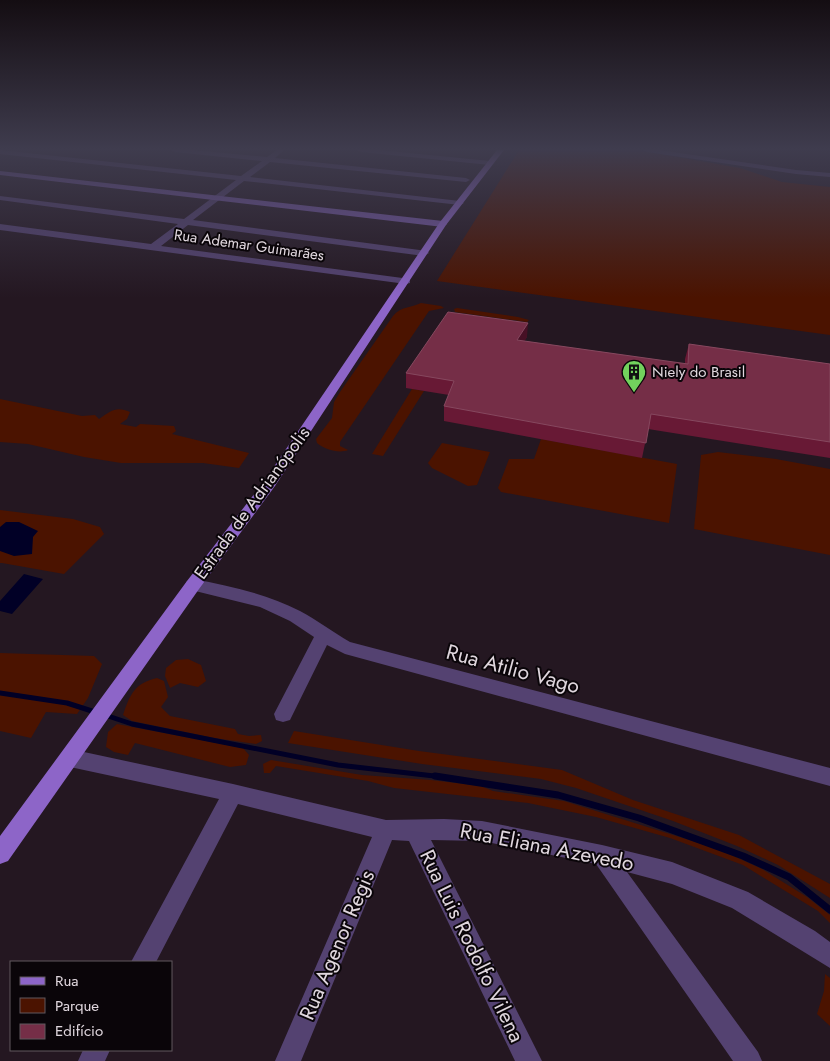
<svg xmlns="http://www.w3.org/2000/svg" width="830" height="1061" font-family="Jost,sans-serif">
	<rect width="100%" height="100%" fill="#241721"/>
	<path fill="#4b1300" d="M519,150H637L740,168L782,182L830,187V335L437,281Z
		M421,303L441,306L444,308L429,311L340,442V446L348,450C339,454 324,449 317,443L316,439L332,418L334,402L340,392L393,316C401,306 411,308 421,303Z
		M457,308L518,317L529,320L527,322L455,312L454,309Z
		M412,389L424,391L383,456L372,454Z
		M0,399L82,416L95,415L99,419C111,411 116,406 130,412L127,419L120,424L136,427L140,424L174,426L176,431L172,434L249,453L239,468L203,463H121L84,457L28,444L0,442Z
		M541,439L677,464L669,523L501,492L498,488L509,459H534Z
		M442,443L490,452L477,485L468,486L432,468L428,463Z
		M718,452L776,459L830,469V555L694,529L701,455Z
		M0,510L73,519L100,527L104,534L64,574L2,563H0Z
		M0,653L94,656L102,664L88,698L77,714L46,712L31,738L0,731Z
		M188,659L201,665L206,681L198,687L180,683L170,688L165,676L166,668L176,660Z
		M157,678L164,681L168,697L161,707L170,716L235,729L238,734L249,736L261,735L262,741L256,744L214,738L132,721L123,715C130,694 135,683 157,678Z
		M117,724L243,748L249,755L246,765L230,767L135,743L128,755L114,752L106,747L108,732Z
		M294,731L419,751L562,770L633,800L739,835L830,884V898L778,865L737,846L673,821L576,788L541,779L422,764L288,743Z
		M271,760L362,775L431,780L481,786L493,791L564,801L718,849L762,869L807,897L830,915V923L818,911L743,865L670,838L596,817L528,803L394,788L368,781L276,766L270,773H264L263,764Z
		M825,974L830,978V1026L817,1014L824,991Z"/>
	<path fill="#010026" d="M6,522H19L38,531L33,537L32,554L14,556L0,551V527Z
		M24,574L43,579L12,614L0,611V601Z"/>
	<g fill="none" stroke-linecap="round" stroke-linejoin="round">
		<path stroke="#010026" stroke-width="5" d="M0,693L67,703L95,712
			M105,715L132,724L338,765L443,777"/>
		<path stroke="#010026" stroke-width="7" d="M435,776L558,795L639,818L743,856L789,877L830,910"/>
		<path fill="#544271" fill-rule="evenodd" d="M0,150L241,176L262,161L175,152L171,150H192L267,157L277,150H284L275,158L466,178L470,180L466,182L270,162L250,177L460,201L464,203L460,205L244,181L193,220L427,251L429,253L424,256L188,225L161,246L410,279V283L406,284L0,230V224L151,244L178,224L0,200V196L184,219L236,180L0,154Z
			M357,150H379L490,161L494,163L490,165L361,152Z
			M643,150H659L796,170L830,173V177L796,174L647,152Z
			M193,579C230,586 267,594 300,611C317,620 333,632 350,642L830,768V786L345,654L327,645L290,720L283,722L276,720L274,714L314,637L290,621L260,607L187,589L185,585L187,581Z
			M70,749L233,784L386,820L444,819L482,821L602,845L672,862L748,892L815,931L830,942V968L732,908L672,884L627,872L758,1052L762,1061H733L596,864L482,841L431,840L542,1061H515L409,841L392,840L301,1061H275L372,837L238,804L156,962H131L219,799L70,767L63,764L60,758L63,752Z
			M83,1050H110L105,1061H78Z"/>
		<path fill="#7456a2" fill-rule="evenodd" d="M0,171L443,221L447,224L443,227L0,175Z"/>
		<path fill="#8d65c8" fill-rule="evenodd" d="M497,150H504L446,225L275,486L199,589L8,861L0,864V836L187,581L265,480L440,222Z"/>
	</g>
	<path fill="#681935" d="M527,337L524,341L685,364V359L689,344L830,364V458L648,429L642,458L444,421V406L449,395L406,388V373Z"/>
	<path fill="#471025" d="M528,323L527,337L516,355L517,340Z"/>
	<path fill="#752e47" stroke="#86485f" d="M448,312L528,323L517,340L688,364L689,344L830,364V442L651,414L646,443L444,406L454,381L406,373Z"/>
	<linearGradient id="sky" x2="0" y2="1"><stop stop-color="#140d12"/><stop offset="0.5" stop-color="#3f3c4e"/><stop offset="1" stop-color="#3f3c4e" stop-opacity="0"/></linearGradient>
	<rect width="830" height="298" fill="url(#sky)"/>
	<defs>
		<g id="building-pin" transform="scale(1.25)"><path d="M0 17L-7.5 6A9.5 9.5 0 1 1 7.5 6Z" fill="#72d25d" stroke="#0a0509"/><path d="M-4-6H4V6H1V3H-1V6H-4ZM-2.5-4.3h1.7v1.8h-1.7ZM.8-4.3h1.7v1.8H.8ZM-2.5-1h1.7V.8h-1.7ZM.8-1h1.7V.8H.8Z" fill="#111"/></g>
	</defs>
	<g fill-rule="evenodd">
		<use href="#building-pin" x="634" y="372"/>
	</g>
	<g text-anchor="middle" stroke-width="4" stroke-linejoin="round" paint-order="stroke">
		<g font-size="15" fill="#e0d7de" stroke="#0a0509">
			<text transform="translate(249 245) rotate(8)" y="5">Rua Ademar Guimarães</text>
		</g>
		<g font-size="15" fill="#e0d7de" stroke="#0a0509" text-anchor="start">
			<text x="652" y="377">Niely do Brasil</text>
		</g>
		<g font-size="18" fill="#e0d7de" stroke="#0a0509">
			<text transform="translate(252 503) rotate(-54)" y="6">Estrada de Adrianópolis</text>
		</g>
		<g font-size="21" fill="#e0d7de" stroke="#0a0509">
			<text transform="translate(513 669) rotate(15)" y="7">Rua Atilio Vago</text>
			<text transform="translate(547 847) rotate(11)" y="7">Rua Eliana Azevedo</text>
			<text transform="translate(337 945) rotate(-67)" y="7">Rua Agenor Regis</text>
			<text transform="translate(472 946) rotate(64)" y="7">Rua Luis Rodolfo Vilena</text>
		</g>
	</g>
	<rect x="10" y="961" width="162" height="90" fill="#0a0509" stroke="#60595e"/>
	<rect x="20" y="977" width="25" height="8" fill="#8d65c8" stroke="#60595e"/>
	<text x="55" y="986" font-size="15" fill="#e0d7de">Rua</text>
	<rect x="20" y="998" width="25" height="15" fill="#4b1300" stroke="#60595e"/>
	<text x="55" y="1011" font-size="15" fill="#e0d7de">Parque</text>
	<rect x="20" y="1024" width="25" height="15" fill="#752e47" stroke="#60595e"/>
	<text x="55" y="1036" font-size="15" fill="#e0d7de">Edifício</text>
</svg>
